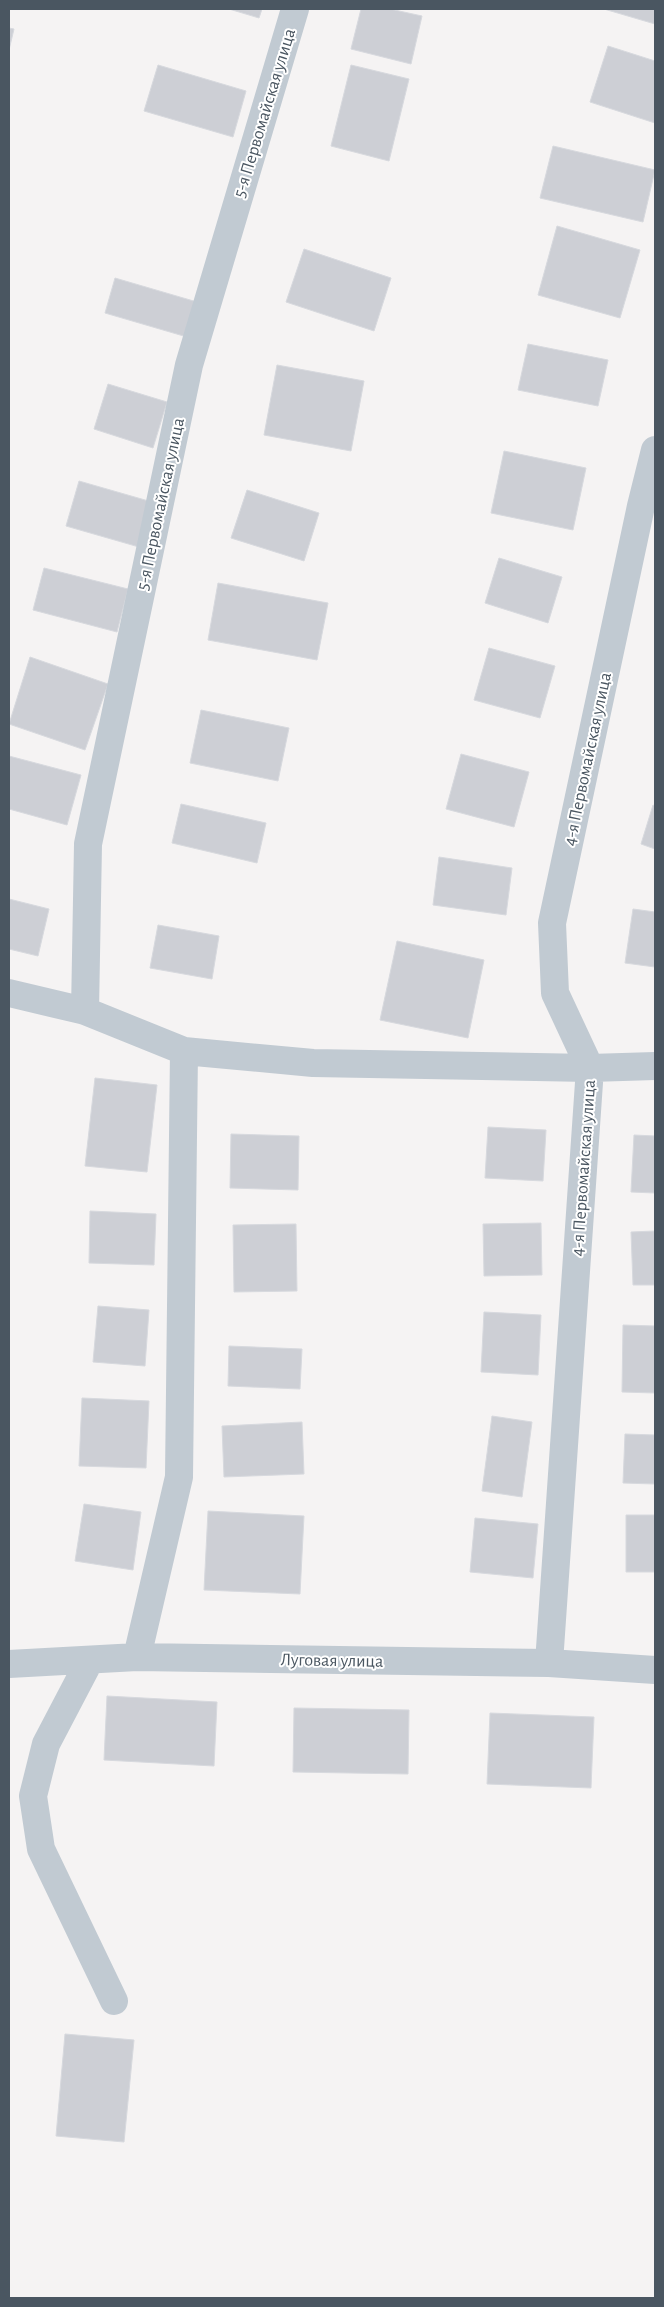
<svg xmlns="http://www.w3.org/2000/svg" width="664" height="2307" font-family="'Alegreya Sans',sans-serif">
	<rect width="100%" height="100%" fill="#f5f3f3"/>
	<path fill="#cdcfd5" stroke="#d7d9de" d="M229,9H262L259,18Z
		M361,9H390L422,16L411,64L351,49Z
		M604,9H655V24Z
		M9,28L14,29L9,50Z
		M608,46L655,61V123L590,102Z
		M158,65L246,91L233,137L144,111Z
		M351,65L409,79L389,161L331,146Z
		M553,146L655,170L643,222L540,198Z
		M557,226L640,250L620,318L538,295Z
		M304,249L391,278L374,331L286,302Z
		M115,278L197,302L187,337L105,313Z
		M528,344L608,360L598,406L518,390Z
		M277,365L364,381L351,451L264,435Z
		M108,384L167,402L153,448L94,429Z
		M504,451L586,468L573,530L491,513Z
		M79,481L152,502L139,547L66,526Z
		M247,490L319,513L304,561L231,538Z
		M499,558L562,577L548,623L485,603Z
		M44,568L128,589L117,632L33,610Z
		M218,583L328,603L317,660L208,640Z
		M489,648L555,666L540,718L474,700Z
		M30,657L108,684L85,750L9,724Z
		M201,710L289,728L278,781L190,763Z
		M461,754L529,772L514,827L446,809Z
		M9,756L81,775L67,825L9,809Z
		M181,804L266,823L257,863L172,843Z
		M653,805L655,806V849L641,844Z
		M439,857L512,868L506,915L433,905Z
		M9,899L49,909L38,956L9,949Z
		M633,909L655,912V967L625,963Z
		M158,925L219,936L212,979L150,968Z
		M397,941L484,960L468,1038L380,1020Z
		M95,1078L157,1085L147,1172L85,1166Z
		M488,1127L546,1130L543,1181L485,1178Z
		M231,1134L299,1136L298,1190L230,1188Z
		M634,1135L655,1136V1193L631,1192Z
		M90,1211L156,1214L154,1265L89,1263Z
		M541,1223L542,1275L484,1276L483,1224Z
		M296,1224L297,1291L234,1292L233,1225Z
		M655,1231V1285H633L631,1232Z
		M98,1306L149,1310L145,1366L93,1362Z
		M484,1312L541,1315L538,1375L481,1372Z
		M623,1325L655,1326V1393L622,1392Z
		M229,1346L302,1349L300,1389L228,1386Z
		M82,1398L149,1401L146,1468L79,1466Z
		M492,1416L532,1422L522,1497L482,1491Z
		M302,1422L304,1474L224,1477L222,1426Z
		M625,1434L655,1435V1484L623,1483Z
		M84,1504L141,1512L133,1570L75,1561Z
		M208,1511L304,1516L300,1594L204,1590Z
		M626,1515H655V1572H626Z
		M475,1518L538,1524L533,1578L470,1572Z
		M107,1696L217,1702L214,1766L104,1760Z
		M294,1708L409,1710L408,1774L293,1772Z
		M490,1713L594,1717L591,1788L487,1784Z
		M65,2034L134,2040L124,2142L56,2136Z"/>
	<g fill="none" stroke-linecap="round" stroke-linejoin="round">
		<path stroke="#c1cad2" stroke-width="28" d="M9,993L85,1011L184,1051L313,1063L590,1068L655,1066
			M85,1011L88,844L189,365L295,9
			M137,1657L179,1477L184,1051
			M90,1660L46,1744L33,1796L41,1849L114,2001
			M549,1663L590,1068L555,993L552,923L641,506L655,450
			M9,1664L137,1657L549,1663L655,1670"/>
	</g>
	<g text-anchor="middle" stroke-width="4" stroke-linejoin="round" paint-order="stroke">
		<g font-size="18" fill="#4a5661" stroke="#fff">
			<text transform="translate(264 113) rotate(-73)" y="6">5-я Первомайская улица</text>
			<text transform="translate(160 504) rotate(-78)" y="6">5-я Первомайская улица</text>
			<text transform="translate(587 759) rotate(-78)" y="6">4-я Первомайская улица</text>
			<text transform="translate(583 1168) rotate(-86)" y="6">4-я Первомайская улица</text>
			<text transform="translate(332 1660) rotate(1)" y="6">Луговая улица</text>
		</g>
	</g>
	<rect width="664" height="2307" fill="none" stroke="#4a5661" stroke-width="20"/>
</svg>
